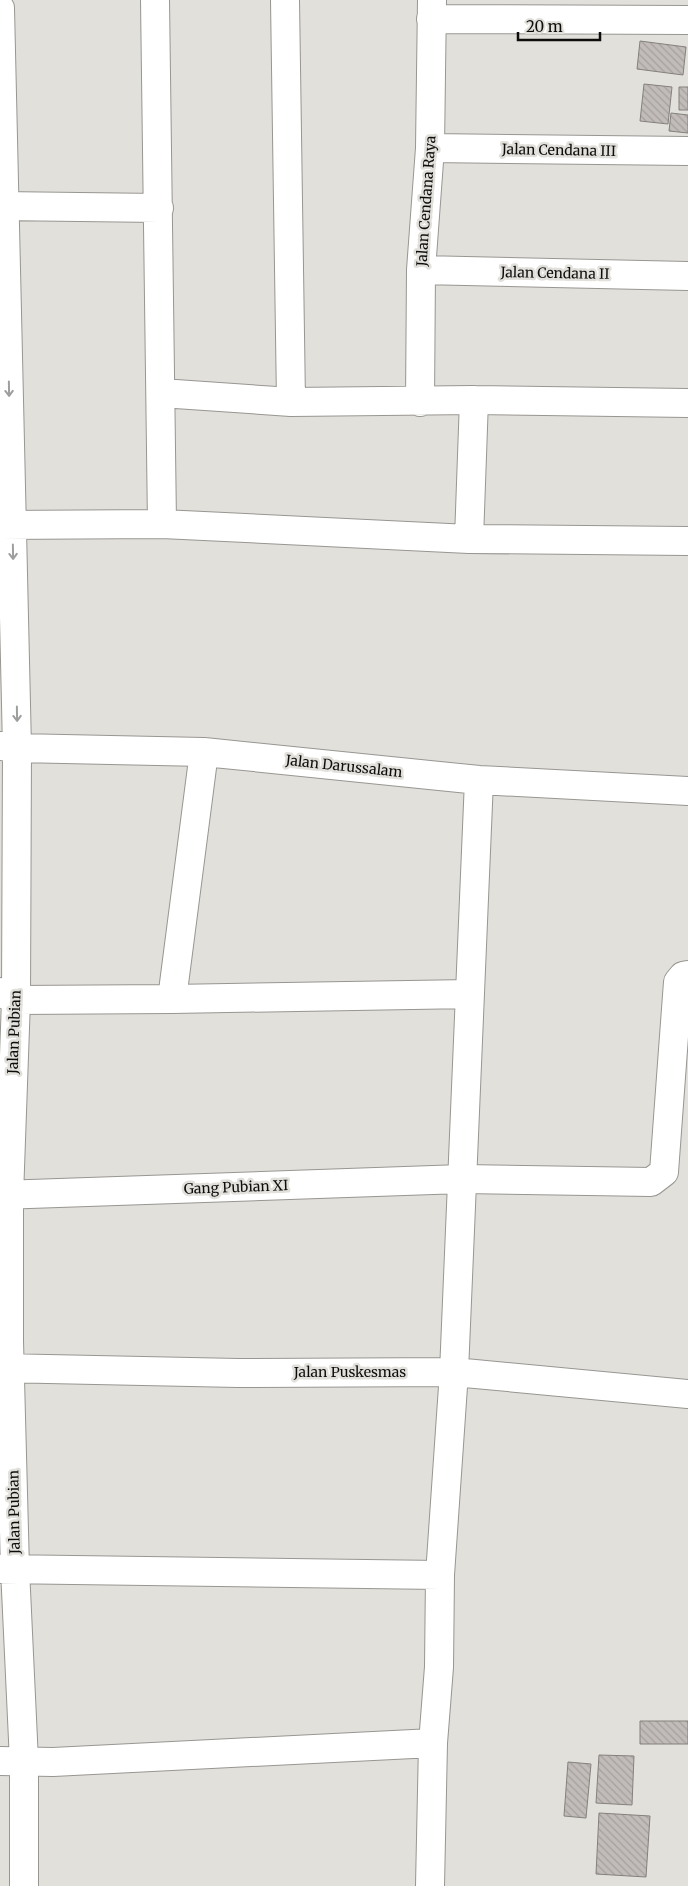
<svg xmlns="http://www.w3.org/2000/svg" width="688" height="1886" font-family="Merriweather,serif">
	<defs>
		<pattern id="building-back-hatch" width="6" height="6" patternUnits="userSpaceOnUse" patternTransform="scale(1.25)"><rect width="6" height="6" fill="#c1bcb9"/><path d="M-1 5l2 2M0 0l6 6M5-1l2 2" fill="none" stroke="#a5a09e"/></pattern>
	</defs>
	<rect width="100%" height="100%" fill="#e2e0db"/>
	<path fill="url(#building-back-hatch)" stroke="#84807d" d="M640,41L686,47L683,75L637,69Z
		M644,84L672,87L668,124L640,121Z
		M679,87H688V110H679Z
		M671,113L688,115V133L669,131Z
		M640,1721H688V1744H640Z
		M599,1755L634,1756L632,1805L596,1803Z
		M568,1762L591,1764L586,1818L564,1816Z
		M599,1813L650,1816L646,1877L596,1874Z"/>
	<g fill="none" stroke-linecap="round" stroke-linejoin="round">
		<g stroke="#989692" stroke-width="30">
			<path id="street" d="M155,0L162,524
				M285,0L291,402
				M0,8L17,748L16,1000L9,1196V1341L15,1569L24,1761V1886
				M431,19L688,20
				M430,148L688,151
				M0,206L159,208
				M421,270L688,276
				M161,393L291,402L474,400L688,403
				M420,402L421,270L430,148L432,0
				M0,525L162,524L469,539L688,541
				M469,539L474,400
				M0,746L17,748L204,752L479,780L688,791
				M0,992L16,1000L172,999L204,752
				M172,999L470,994
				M0,1195L462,1179L651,1182L664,1172L678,982L683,976L688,975
				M0,1368L238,1373L454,1372L688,1394
				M0,1569L440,1575
				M0,1761L53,1762L433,1743L439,1667L440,1575L454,1372L479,780
				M430,1886L433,1743"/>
		</g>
		<use href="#street" stroke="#fff" stroke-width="28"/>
	</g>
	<defs><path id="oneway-shaft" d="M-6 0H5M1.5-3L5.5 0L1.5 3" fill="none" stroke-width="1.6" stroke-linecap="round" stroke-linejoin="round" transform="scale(1.25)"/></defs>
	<g stroke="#9f9e9e">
		<use href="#oneway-shaft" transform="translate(9 389) rotate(89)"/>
		<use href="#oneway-shaft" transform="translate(13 552) rotate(89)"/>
		<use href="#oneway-shaft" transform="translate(17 714) rotate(89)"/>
	</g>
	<g text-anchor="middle" stroke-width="5" stroke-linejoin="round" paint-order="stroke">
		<g font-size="14" fill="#0e0d0c" stroke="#e2e0db">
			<text transform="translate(559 150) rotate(1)" y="5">Jalan Cendana III</text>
			<text transform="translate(426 201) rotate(-86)" y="5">Jalan Cendana Raya</text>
			<text transform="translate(555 273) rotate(1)" y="5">Jalan Cendana II</text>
			<text transform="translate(344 766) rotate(6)" y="5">Jalan Darussalam</text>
			<text transform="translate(14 1032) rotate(-88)" y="5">Jalan Pubian</text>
			<text transform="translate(236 1187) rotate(-2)" y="5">Gang Pubian XI</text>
			<text x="350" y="1377">Jalan Puskesmas</text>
			<text transform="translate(14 1512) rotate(-91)" y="5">Jalan Pubian</text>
		</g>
	</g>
	<path d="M518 32v8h82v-8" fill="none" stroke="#0e0d0c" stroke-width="2.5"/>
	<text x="526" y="32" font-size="15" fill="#0e0d0c" stroke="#e2e0db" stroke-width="4" paint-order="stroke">20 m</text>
</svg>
